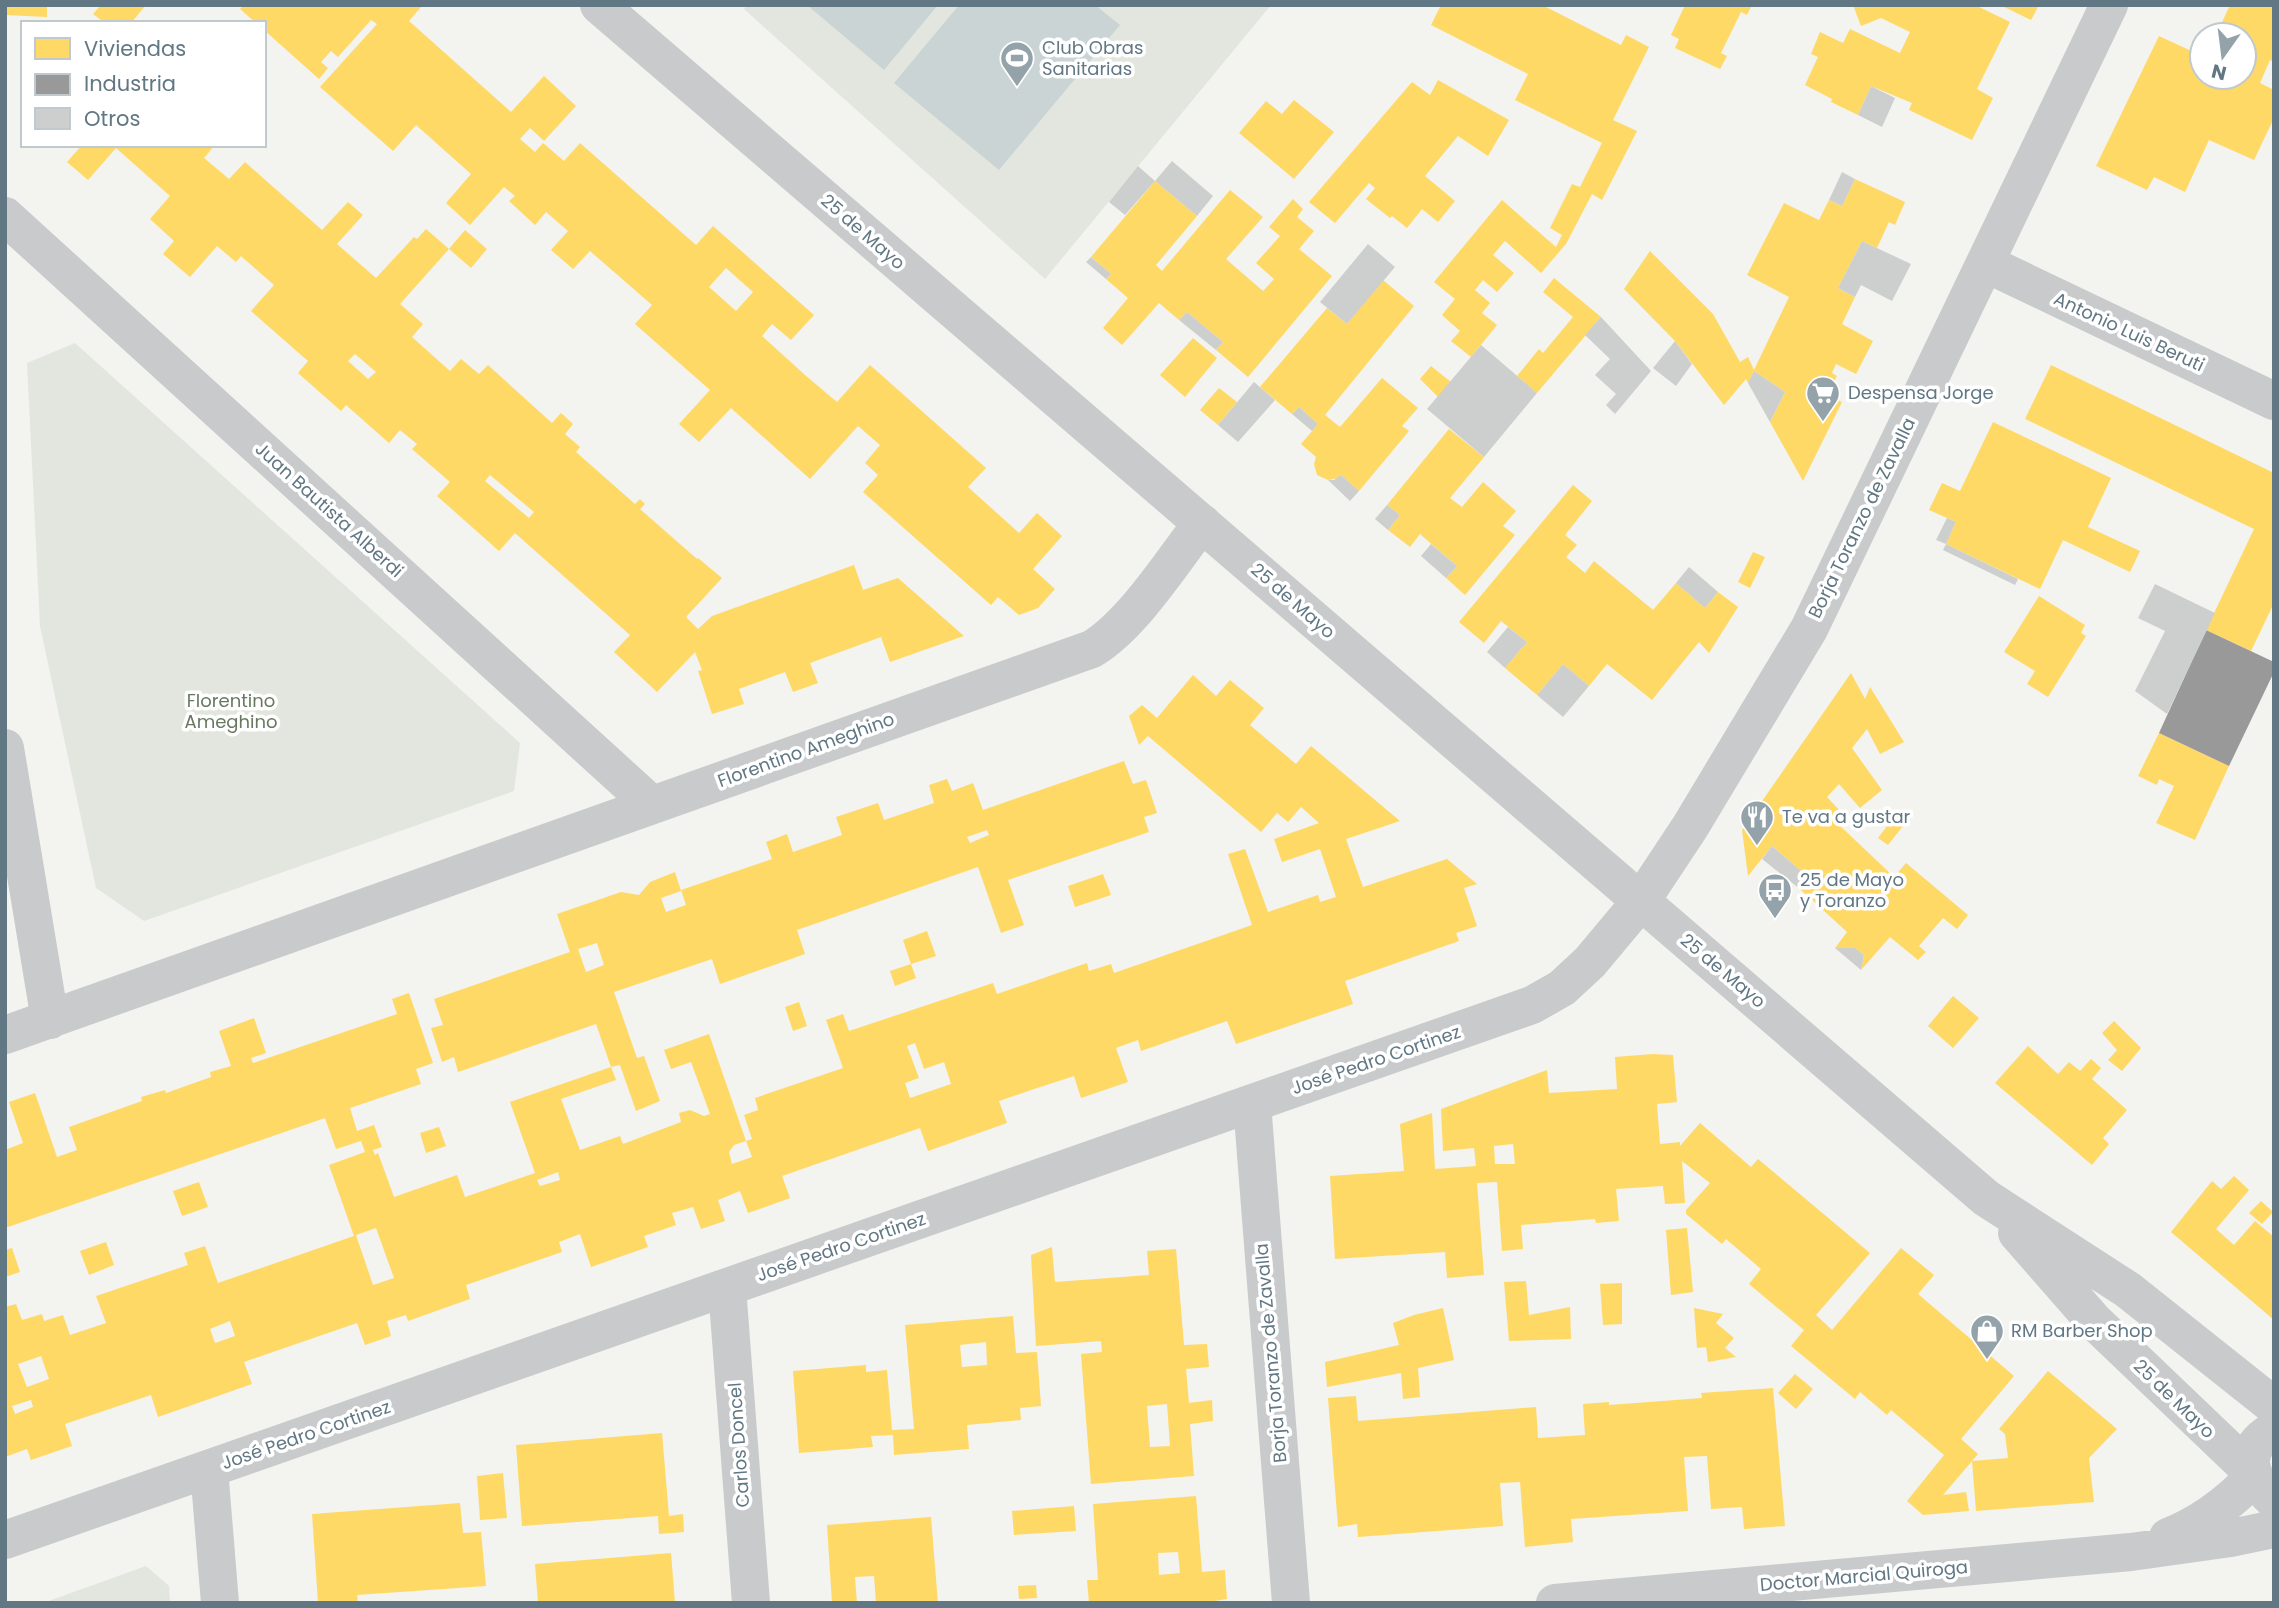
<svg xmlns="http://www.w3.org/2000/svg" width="2279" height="1608" font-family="Poppins,sans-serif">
	<rect width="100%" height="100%" fill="#f3f3f0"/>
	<path fill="#e3e6de" d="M747,5H1271L1045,279L744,9Z
		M75,343L520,743L514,791L144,921L96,888L40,626L27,363Z
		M146,1566L169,1586L170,1603H43Z"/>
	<path fill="#cad4d5" d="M807,5H938L884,70Z
		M959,5H1095L1120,25L999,170L894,83Z"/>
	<path fill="#ffd966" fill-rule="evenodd" d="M5,5H47V17L5,15Z
		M101,5H146L131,23H98L101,20L93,14Z
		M244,5H419L421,7L409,21L511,112L544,76L576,106L544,141L530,128L520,139L535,152L543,143L564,161L580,143L696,245L713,226L814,315L791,340L772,324L762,336L805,375L837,402L870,365L986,468L968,487L1019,533L1037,513L1062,536L1033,569L1055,589L1038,608L1019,615L998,597L991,605L863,492L878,475L865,463L880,445L858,426L810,479L731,408L699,442L679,424L710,390L635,324L652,305L590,251L573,269L551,250L568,231L546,212L535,225L509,201L515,196L504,187L470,225L446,203L471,174L416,125L393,151L320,87L377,24L371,20L338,57L331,51L321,62L328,68L319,79L264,30V23H256L240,9ZM726,268L753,292L736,311L709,287Z
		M1441,5H1542L1621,45L1626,35L1649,47L1613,120L1637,131L1602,200L1592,194L1566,244L1541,273L1505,241L1493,255L1514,273L1497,292L1483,280L1475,290L1490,303L1482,313L1497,325L1471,357L1451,341L1460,331L1442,315L1455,299L1434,282L1502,200L1556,247L1562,235L1550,228L1572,184L1580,187L1602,143L1515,100L1528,74L1431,25Z
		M1685,5H1752L1747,15L1741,12L1721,53L1727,56L1720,69L1675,48L1679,39L1671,35Z
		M1853,5H1975L2010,22L1977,89L1993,98L1972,140L1909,110L1912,103L1871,86L1858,115L1831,102L1832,99L1805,85L1818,57L1811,54L1820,32L1843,43L1850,29L1900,53L1910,32L1881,18L1861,26Z
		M2000,5H2039L2031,20Z
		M2230,5H2274V62L2270,60L2260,83L2274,90V118L2254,160L2209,140L2185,192L2154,177L2147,190L2096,166L2159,36L2202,56V77H2244V35H2216Z
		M1438,80L1509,120L1488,156L1458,136L1425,176L1455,201L1438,222L1422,209L1407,228L1392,216L1390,218L1366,199L1375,188L1369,183L1335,223L1309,202L1412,82L1430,95Z
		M1294,100L1334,132L1294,179L1239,133L1266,101L1282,114Z
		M82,145H215L204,158L229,179L245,162L322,230L348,202L363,215L337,244L376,278L414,237L417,239L426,229L449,249L400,304L423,324L412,337L450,371L461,359L479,374L488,365L552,423L561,413L573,424L565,434L580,447L576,452L635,504L640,499L645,504L640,509L697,559L698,558L722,578L686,617L698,629L712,616L854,565L863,590L898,578L964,636L890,662L881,637L810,663L818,683L793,692L785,672L739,689L744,704L712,714L698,671L702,670L695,652L657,692L614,652L630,635L515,533L499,551L437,496L450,482L412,449L417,444L400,430L389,443L346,405L341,411L298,373L308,361L251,311L274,285L241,256L236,262L217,246L190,277L163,254L174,241L150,219L170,196L116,148L88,180L67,162ZM355,354L376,372L368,379L348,361ZM490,475L534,512L529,518L485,481Z
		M1855,179L1905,202L1895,225L1889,222L1877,248L1862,241L1838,288L1855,297L1842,324L1873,341L1856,374L1836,364L1832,373L1837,376L1827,395L1842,402L1803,481L1770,422L1785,392L1754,371L1748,383L1746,379L1724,405L1675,341L1624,289L1650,251L1713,314L1740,362L1748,357L1754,370L1789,297L1747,275L1784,203L1819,220L1829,200L1842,206Z
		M1155,181L1197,216L1156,265L1162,271L1230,190L1263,217L1226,259L1263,291L1274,279L1256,263L1280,236L1269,227L1293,199L1303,209L1297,217L1314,231L1299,249L1332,276L1248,377L1216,350L1223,342L1187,312L1179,320L1159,303L1122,345L1103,328L1128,298L1106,279L1111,274L1091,257Z
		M465,230L487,249L471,268L449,249Z
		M1554,278L1601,317L1537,393L1517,376L1539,349L1543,353L1573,317L1543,292Z
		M1383,280L1414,306L1325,415L1340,427L1382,378L1418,408L1402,426L1409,431L1359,491L1341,475L1339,478L1328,480L1317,475L1314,464L1316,457L1301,444L1318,424L1299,407L1292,414L1260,387L1327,308L1347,324Z
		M1193,338L1217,358L1185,397L1160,375Z
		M2051,365L2274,473V603L2251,651L2206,630L2254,529L2025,419Z
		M1431,366L1451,382L1438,397L1420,379Z
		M1219,388L1237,402L1218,425L1200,410Z
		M1993,422L2111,478L2088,527L2140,551L2130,572L2063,540L2040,589L1946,544L1956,522L1929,510L1942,483L1960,491Z
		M1449,429L1484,457L1450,498L1462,507L1483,482L1516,511L1503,526L1515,535L1465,595L1446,578L1457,566L1420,534L1410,547L1388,530L1400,515L1387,505Z
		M1573,485L1592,501L1565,535L1577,545L1566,557L1585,573L1594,561L1653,610L1676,583L1705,608L1718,592L1738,607L1709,653L1699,642L1652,700L1607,664L1589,686L1563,664L1537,695L1505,668L1527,642L1501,621L1484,643L1459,622Z
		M1753,552L1765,557L1750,588L1738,582Z
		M2039,596L2085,625L2081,633L2086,636L2048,697L2027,684L2035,671L2004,652Z
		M1851,673L1865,699L1870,687L1904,742L1880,754L1867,729L1852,748L1882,790L1860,808L1839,784L1827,797L1842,813L1836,822L1894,877L1906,863L1968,915L1957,929L1943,918L1919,946L1926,952L1918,960L1890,937L1861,970L1864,955L1855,948H1835L1847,932L1800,889L1801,871L1772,846L1748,876L1742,830Z
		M1193,675L1216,696L1230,680L1264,708L1250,725L1296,764L1311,746L1400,821L1346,839L1363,887L1447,859L1477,884L1464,888L1477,926L1456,933L1459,941L1345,981L1353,1004L1236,1044L1227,1021L1141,1051L1138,1040L1116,1048L1128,1082L1081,1098L1074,1076L1031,1090L999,1101L1007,1123L928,1151L920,1128L782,1176L790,1198L768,1206L748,1213L740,1191L718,1200L725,1221L701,1229L693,1207L672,1213L676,1225L644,1236L648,1247L591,1267L580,1234L559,1242L562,1252L466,1285L470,1299L408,1321L406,1315L387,1321L391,1336L365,1345L357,1323L244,1362L252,1384L158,1417L151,1395L65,1424L72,1446L31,1460L27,1449L5,1457V1307L16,1304L22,1320L42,1314L44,1321L63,1315L70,1335L106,1323L96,1296L188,1265L184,1253L205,1246L218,1283L354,1236L329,1165L365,1152L361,1141L336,1149L325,1118L5,1228V1150L23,1143L9,1102L35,1093L57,1157L77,1150L69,1127L142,1101L141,1097L165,1090L166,1093L211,1077L210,1072L231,1066L219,1031L254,1018L266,1053L251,1058L253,1063L397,1014L392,999L409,993L433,1063L416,1069L421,1084L350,1108L357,1131L374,1125L382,1147L373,1150L375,1155L378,1153L394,1197L457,1175L465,1197L535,1173L510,1102L611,1067L596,1024L458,1072L454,1057L442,1062L431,1028L443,1025L434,999L570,952L557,914L621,892L639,895L650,882L675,872L681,891L661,898L666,912L686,905L681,890L772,859L766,842L787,834L793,852L842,835L836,817L878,803L884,820L934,803L929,785L947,779L952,791L973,783L983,810L1124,761L1133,784L1146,780L1157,813L1144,817L1149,832L1008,880L1024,925L1001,933L978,867L797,930L805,954L720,984L712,959L614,992L637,1058L644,1056L660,1101L636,1111L620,1065L611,1067L616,1080L561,1099L580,1150L620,1136L623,1144L681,1122L679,1113L690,1110L704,1116L710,1114L691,1062L671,1069L664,1050L709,1034L746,1141L734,1145L729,1152L732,1164L752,1157L746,1141L752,1139L744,1115L758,1110L755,1098L843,1068L826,1020L843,1014L849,1031L993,983L997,994L1087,963L1089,971L1111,964L1114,973L1252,925L1228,854L1245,849L1268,912L1318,895L1320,902L1336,897L1320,849L1282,862L1274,839L1319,823L1301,807L1288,822L1277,813L1261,832L1148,736L1139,745L1129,716L1142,705L1157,718ZM987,830L989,835L970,843L967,837ZM597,943L604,965L586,972L578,949ZM915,1043L924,1069L944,1062L951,1084L910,1098L905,1083L919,1078L907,1046ZM558,1172L560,1180L540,1186L537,1180ZM376,1228L394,1278L373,1285L356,1235ZM230,1321L235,1336L215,1343L210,1329ZM41,1356L49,1379L27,1387L18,1364ZM31,1400L33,1407L15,1414L12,1406Z
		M2159,733L2229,766L2195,840L2156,823L2174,786L2159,779L2157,785L2138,776Z
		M1897,813L1903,826L1888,845L1878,838Z
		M1103,874L1111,895L1075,907L1068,886Z
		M927,931L936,956L911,964L903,940Z
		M911,964L916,978L895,986L890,971Z
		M1953,996L1979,1018L1953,1048L1928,1026Z
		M799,1002L807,1026L793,1031L785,1007Z
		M2114,1021L2141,1048L2122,1071L2108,1060L2117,1050L2102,1033Z
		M2028,1046L2058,1074L2069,1062L2080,1071L2091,1059L2101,1068L2092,1079L2127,1110L2103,1138L2109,1144L2092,1165L1995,1083Z
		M1653,1054L1673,1055L1677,1102L1657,1104L1660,1144L1680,1142V1146L1700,1123L1751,1167L1758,1159L1870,1253L1816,1315L1832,1330L1901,1248L1934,1275L1918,1294L2014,1376L1961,1439L1978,1454L1943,1495L1966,1492L1969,1511L1923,1515L1907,1501L1944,1455L1891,1410L1887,1415L1860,1392L1855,1399L1791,1346L1804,1330L1749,1284L1761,1269L1726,1239L1722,1244L1686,1214V1210L1710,1183L1682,1161L1685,1203L1665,1204L1663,1186L1616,1189L1619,1221L1596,1223L1595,1219L1521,1225L1523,1249L1502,1251L1497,1182L1477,1183L1484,1275L1447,1278L1445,1252L1335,1259L1330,1176L1404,1171L1400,1124L1432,1113L1435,1169L1476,1166L1474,1148L1443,1151L1441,1109L1547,1070L1549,1093L1617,1089L1615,1057ZM1513,1144L1515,1164H1495L1494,1146Z
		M439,1127L446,1146L426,1153L420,1133Z
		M2234,1176L2249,1190L2216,1229L2234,1245L2255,1221L2274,1237V1320L2171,1232L2212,1181L2221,1189Z
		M199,1182L208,1207L182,1216L173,1191Z
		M2261,1201L2273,1212L2262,1224L2249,1213Z
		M1687,1228L1693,1292L1671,1295L1666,1230Z
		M106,1242L114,1265L89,1275L80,1251Z
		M1052,1247L1055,1282L1149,1275L1147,1251L1176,1249L1184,1345L1207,1344L1209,1367L1186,1369L1189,1403L1212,1400L1213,1421L1190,1424L1194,1476L1091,1484L1081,1354L1102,1352L1101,1341L1036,1346L1031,1255ZM1167,1404L1170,1446L1150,1447L1147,1406Z
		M12,1248L20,1272L5,1277V1250Z
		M1526,1281L1529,1315L1570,1307L1571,1339L1509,1341L1504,1282Z
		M1622,1283V1324L1603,1325L1600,1284Z
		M1443,1308L1454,1360L1418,1368L1420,1397L1403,1399L1401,1373L1327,1387L1325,1362L1399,1345L1393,1323L1414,1315Z
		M1694,1308L1723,1314L1716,1323L1734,1338L1725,1348L1736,1357L1708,1362L1706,1347L1697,1348Z
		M1013,1316L1016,1353L1037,1352L1041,1406L1020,1408L1021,1420L967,1425L969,1449L894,1455L893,1435L871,1436L873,1447L799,1453L793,1371L866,1365V1372L887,1370L892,1430L914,1429L905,1325ZM986,1342L987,1365L962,1367L960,1345Z
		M2048,1371L2117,1429L2089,1458L2094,1502L1976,1511L1972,1461L2008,1458L2005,1434L1999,1429Z
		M1795,1374L1813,1389L1796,1409L1778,1393Z
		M1773,1388L1785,1526L1744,1529L1742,1507L1711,1509L1707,1456L1684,1457L1688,1511L1571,1519L1573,1542L1525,1547L1520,1482L1500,1483L1503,1526L1358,1537L1357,1524L1338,1527L1328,1398L1356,1396L1358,1421L1536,1407L1538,1438L1585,1435L1583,1404L1609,1402V1405L1702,1398L1701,1393Z
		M662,1433L669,1516L683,1514L684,1532L659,1534L658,1516L522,1526L516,1445Z
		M503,1473L507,1518L480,1520L477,1476Z
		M1196,1496L1202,1572L1225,1570L1227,1599L1202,1603H1089L1087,1580H1098L1093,1504ZM1178,1552L1180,1573L1159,1575L1158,1553Z
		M460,1503L463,1533L481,1532L486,1586L357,1595L358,1603H318L312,1514Z
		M1074,1506L1076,1531L1014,1535L1012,1511Z
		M931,1517L938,1603H876L874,1576L855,1577L857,1603H832L827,1525Z
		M671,1553L675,1603H538L535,1564Z
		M1036,1585L1037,1598L1019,1599L1018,1586Z"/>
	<path fill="#999" d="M2206,630L2274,662V672L2229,766L2159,733Z"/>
	<path fill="#cdcfce" d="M1871,86L1895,98L1882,127L1858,115Z
		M1172,161L1213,196L1197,216L1155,181L1125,215L1109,202L1138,166L1155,181Z
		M1842,172L1855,179L1842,206L1829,200Z
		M1862,241L1911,264L1892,301L1861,285L1855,297L1838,288Z
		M1368,244L1395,267L1347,324L1320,302Z
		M1091,257L1111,274L1106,279L1086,262Z
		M1187,312L1223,342L1216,350L1179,320Z
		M1601,317L1651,371L1615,414L1606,405L1616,394L1595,375L1610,359L1585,335Z
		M1675,341L1692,364L1676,386L1653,368Z
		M1481,345L1537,393L1484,457L1427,409Z
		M1754,371L1785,392L1770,422L1748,383Z
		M1254,382L1275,400L1238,442L1218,425Z
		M1299,407L1318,424L1312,431L1292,414Z
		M1341,475L1359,491L1350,501L1328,480H1334Z
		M1387,505L1400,515L1388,530L1375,519Z
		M1947,518L1956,522L1946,544L1936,540Z
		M1431,544L1457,566L1446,578L1421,556Z
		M1946,544L2018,579L2015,585L1943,550Z
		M1689,567L1718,592L1705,608L1676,583Z
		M2155,584L2215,613L2167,714L2135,691L2165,631L2138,618Z
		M1508,627L1527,642L1505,668L1487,652Z
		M1563,664L1589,686L1563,717L1537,695Z
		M1772,846L1801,871L1800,889L1762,859Z
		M1835,948H1855L1864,955L1861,970Z"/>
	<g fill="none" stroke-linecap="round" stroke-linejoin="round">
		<path stroke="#c8cacb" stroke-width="38" d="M599,5L1986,1198L2128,1290L2274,1406
			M5,216L652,805
			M1985,263L2274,401
			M5,748L50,1020
			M5,1035L1092,649C1133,624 1172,562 1202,523
			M1252,1103L1291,1603
			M2017,1233L2094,1321L2252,1472
			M727,1287L751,1603
			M2274,1430C2238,1451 2249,1477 2274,1500
			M209,1469L220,1603
			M2168,1537C2202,1524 2229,1503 2254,1477
			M5,1540L1532,1005L1562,988L1590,962L1641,901L1690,827L1809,629L2109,5
			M1555,1603L2131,1552L2231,1538L2274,1529"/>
	</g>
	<defs>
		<g id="stadium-pin" transform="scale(1.75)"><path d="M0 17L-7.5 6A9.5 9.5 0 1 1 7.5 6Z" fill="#94a2a9" stroke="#fff"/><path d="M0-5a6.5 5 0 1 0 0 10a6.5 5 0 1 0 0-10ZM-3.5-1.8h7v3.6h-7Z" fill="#fff"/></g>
		<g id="supermarket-pin" transform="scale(1.75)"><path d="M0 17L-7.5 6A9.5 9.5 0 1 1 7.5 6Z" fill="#94a2a9" stroke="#fff"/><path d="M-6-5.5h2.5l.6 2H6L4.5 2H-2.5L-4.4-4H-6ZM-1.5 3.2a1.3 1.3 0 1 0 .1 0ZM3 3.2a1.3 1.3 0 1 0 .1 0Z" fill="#fff"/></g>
		<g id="restaurant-pin" transform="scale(1.75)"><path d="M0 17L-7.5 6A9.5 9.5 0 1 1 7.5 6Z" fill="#94a2a9" stroke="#fff"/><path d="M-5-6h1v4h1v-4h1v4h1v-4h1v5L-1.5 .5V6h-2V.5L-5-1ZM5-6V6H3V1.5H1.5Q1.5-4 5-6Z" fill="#fff"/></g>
		<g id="bus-pin" transform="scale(1.75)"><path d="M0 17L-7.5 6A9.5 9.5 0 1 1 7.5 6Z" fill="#94a2a9" stroke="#fff"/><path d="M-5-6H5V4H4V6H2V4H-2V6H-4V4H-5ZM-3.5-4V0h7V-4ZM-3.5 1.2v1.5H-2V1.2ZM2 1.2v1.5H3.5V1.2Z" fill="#fff"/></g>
		<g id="shop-pin" transform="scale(1.75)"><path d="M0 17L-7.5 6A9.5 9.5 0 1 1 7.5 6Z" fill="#94a2a9" stroke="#fff"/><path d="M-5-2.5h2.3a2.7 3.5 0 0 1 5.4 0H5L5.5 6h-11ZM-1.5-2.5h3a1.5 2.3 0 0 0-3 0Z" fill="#fff"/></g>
	</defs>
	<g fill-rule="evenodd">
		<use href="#stadium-pin" x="1017" y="58"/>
		<use href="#supermarket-pin" x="1823" y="393"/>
		<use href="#restaurant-pin" x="1757" y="817"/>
		<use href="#bus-pin" x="1775" y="890"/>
		<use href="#shop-pin" x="1987" y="1331"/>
	</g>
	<g text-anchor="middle" stroke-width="7" stroke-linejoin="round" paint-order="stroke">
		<g font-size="18" fill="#617783" stroke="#fff" text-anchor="start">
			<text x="1042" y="54">Club Obras<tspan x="1042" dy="21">Sanitarias</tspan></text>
			<text x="1848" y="399">Despensa Jorge</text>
			<text x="1782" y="823">Te va a gustar</text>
			<text x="1800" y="886">25 de Mayo<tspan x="1800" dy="21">y Toranzo</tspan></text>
			<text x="2011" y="1337">RM Barber Shop</text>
		</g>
		<g font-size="18" fill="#617783" stroke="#fff">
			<text transform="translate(863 232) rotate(41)" y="6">25 de Mayo</text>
			<text transform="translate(2129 332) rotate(25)" y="6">Antonio Luis Beruti</text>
			<text transform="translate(329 510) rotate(42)" y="6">Juan Bautista Alberdi</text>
			<text transform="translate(1862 518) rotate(-64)" y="6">Borja Toranzo de Zavalla</text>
			<text transform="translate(1293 601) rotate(41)" y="6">25 de Mayo</text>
			<text transform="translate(806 750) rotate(-20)" y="6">Florentino Ameghino</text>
			<text transform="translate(1723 971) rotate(40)" y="6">25 de Mayo</text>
			<text transform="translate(1376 1060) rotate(-19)" y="6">José Pedro Cortinez</text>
			<text transform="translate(841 1247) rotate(-19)" y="6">José Pedro Cortinez</text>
			<text transform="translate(1271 1353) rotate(-95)" y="6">Borja Toranzo de Zavalla</text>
			<text transform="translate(2174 1399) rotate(44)" y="6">25 de Mayo</text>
			<text transform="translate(306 1435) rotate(-19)" y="6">José Pedro Cortinez</text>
			<text transform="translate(739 1445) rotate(-94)" y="6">Carlos Doncel</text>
			<text transform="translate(1864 1576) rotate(-5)" y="6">Doctor Marcial Quiroga</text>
		</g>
		<g font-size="18" fill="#687960" stroke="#fff">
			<text x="231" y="707">Florentino<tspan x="231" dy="21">Ameghino</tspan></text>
		</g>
	</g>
	<rect width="2279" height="1608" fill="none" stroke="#617783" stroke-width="14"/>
	<rect x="21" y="21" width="245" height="126" fill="#ffffff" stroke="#c0c9cd" stroke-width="2"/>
	<rect x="35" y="38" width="35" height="21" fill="#ffd966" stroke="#c0c9cd" stroke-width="2"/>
	<text x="84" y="56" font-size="21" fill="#617783">Viviendas</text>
	<rect x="35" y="74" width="35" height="21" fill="#999999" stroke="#c0c9cd" stroke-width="2"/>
	<text x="84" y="91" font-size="21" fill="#617783">Industria</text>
	<rect x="35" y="108" width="35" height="21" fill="#cdcfce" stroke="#c0c9cd" stroke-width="2"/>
	<text x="84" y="126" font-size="21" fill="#617783">Otros</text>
	<g transform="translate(2223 56) rotate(194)"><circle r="33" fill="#ffffff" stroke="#c0c9cd" stroke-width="2"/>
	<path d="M0-5L12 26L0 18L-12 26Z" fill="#94a2a9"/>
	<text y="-10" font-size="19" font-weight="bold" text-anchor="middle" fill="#617783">N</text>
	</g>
</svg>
